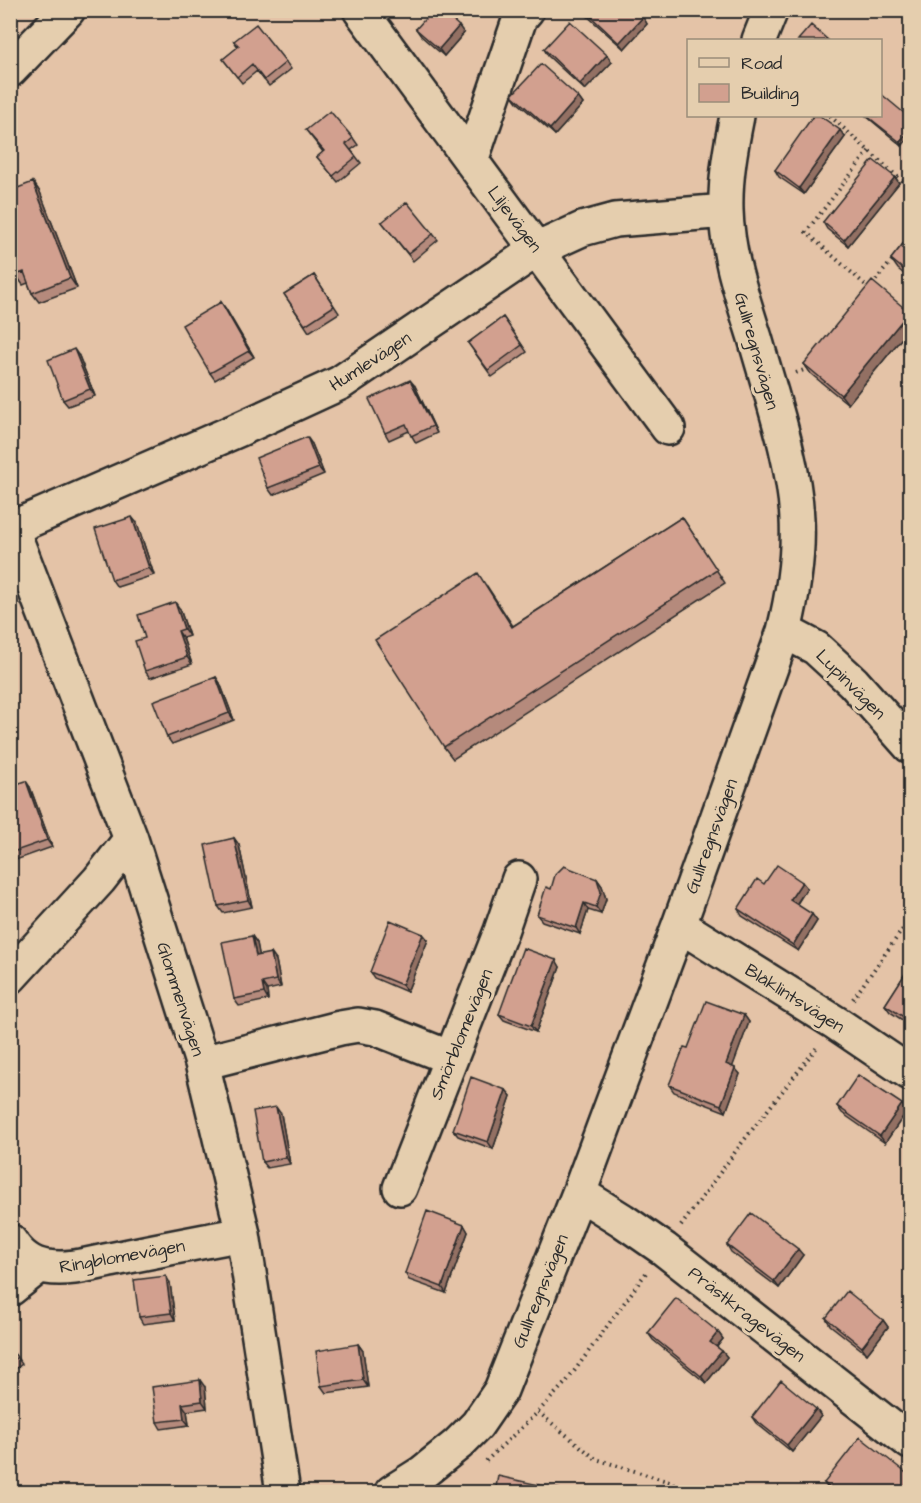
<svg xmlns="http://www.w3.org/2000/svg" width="921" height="1503" font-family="'Architects Daughter',sans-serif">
	<rect width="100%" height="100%" fill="#e4c3a7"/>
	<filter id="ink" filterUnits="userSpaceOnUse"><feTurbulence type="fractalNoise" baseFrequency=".0167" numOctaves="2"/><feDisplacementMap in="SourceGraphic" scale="12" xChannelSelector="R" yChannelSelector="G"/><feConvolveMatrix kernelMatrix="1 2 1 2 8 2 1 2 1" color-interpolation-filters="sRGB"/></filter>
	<g filter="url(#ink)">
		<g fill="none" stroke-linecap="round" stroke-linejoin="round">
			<g stroke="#2b2b2b" stroke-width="38">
				<path id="minor" d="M360,10L668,428
					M759,40L771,10
					M10,70L68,10
					M471,161L520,18L527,10
					M10,524L131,839L202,1063L243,1234L283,1492
					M12,528L240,429L340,383L538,249L582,229L615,220L726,211
					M784,631L816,648L853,682L910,746
					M679,925L836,1023L910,1073
					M10,977L99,880L131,839
					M202,1063L340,1028L358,1025L375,1028L451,1058
					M400,1188L501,931L519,879
					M579,1193L622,1220L664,1249L910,1442
					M10,1241C18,1254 31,1265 47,1267C68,1271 94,1263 115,1259C158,1250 200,1242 243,1234
					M10,1289L39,1266
					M392,1492L422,1473L458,1444L477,1425L501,1390L579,1193L679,925L784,631C793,594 799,557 797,519C794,460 771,395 755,338C742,296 727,254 726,210C725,178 731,146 737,116"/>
			</g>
			<path stroke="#2b2b2b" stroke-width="4" stroke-dasharray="1.5 4.5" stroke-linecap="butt" d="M830,116L910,188
				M869,151L806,232L870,289
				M903,182L910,172
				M872,285L894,258
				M796,373L804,370L809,363
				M853,999L910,919
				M681,1226L741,1144L818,1046
				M538,1412L596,1459L689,1488L694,1492
				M486,1461L538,1412L567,1381L646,1273"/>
			<use href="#minor" stroke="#e5ceae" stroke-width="33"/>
		</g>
		<path fill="#b58a7b" stroke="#2b2b2b" stroke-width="1.5" d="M583,10H636L643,17L647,24L624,49L585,14Z
			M416,29L464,33L444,56L421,36Z
			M234,41L286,62L291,69L269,86L257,71L242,83L223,59L238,47Z
			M544,49L612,62L585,90L548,56Z
			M880,93L902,146L866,116H880Z
			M512,95L578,97L583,104L555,135L517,102Z
			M306,130L353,138L358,145L351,150L361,163L338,182L317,157L323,152Z
			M845,137L804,194L779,177L775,170Z
			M895,177L899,183L848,246L827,229L823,222Z
			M33,182L40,192L77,288L39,302L32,293L28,283L23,285L16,275L15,239Z
			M382,222L433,234L438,240L413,261Z
			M910,235V279L898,269L891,259Z
			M314,275L339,313L309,332L284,294Z
			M221,302L254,357L215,380L210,373Z
			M910,313V328L848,404L811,374L804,364Z
			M503,317L527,352L492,377L468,343Z
			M79,356L95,396L68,406L63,400Z
			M415,386L437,433L416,443L409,431L389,440L385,433Z
			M312,444L324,474L273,495L268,488Z
			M682,517L725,583L453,759L444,747L487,586L513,626Z
			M137,523L154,575L117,587L112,580Z
			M180,609L189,636L183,638L192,664L150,678L145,671V638Z
			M216,677L220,683L234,720L172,744L167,737Z
			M10,786L30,787L52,847L13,861L10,858Z
			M234,838L239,845L252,907L223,913L218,906Z
			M597,879L602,886L606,899L601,914L588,910L580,934L542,921L537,915L551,889Z
			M764,884L807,888L797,904L817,921L798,951L742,916L738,909Z
			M423,934L428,940L407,992L374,978L370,972Z
			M252,936L257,943L259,955L276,960L281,987L267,990L268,1000L239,1006L234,999Z
			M556,960L560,967L536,1032L504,1020L499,1014Z
			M910,966V1025L890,1012L885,1005Z
			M744,1015L749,1022L732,1067L740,1074L726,1112L674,1092L669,1085L688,1048Z
			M506,1090L511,1096L493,1149L458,1136L453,1130Z
			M902,1104L907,1111L885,1143L842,1113L837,1106Z
			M281,1114L290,1164L267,1168L262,1162Z
			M464,1225L468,1232L446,1293L409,1280L405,1273Z
			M727,1245L803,1255L779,1288L731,1252Z
			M170,1283L175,1320L143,1324L139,1317Z
			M826,1318L883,1320L888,1327L867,1354L830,1325Z
			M718,1332L723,1339L717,1347L722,1351L727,1357L706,1383L653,1340L648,1333Z
			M358,1344L363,1351L368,1387L326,1393L321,1386Z
			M10,1349L22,1364L10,1373Z
			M205,1387L207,1408L187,1411L189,1425L161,1429L157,1422Z
			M816,1409L821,1416L792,1452L756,1423L752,1417Z
			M824,1483L910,1492H832L829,1490Z"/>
		<path fill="#937064" stroke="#2b2b2b" stroke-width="1.5" d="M643,17L647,24L624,49L619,43Z
			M459,26L464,33L444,56L439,49Z
			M607,55L612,62L585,90L580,84Z
			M578,97L583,104L555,135L550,129Z
			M910,129V136L902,146L900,142Z
			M840,130L845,137L804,194L799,188Z
			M895,177L899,183L848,246L844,240Z
			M33,182L40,192L77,288L70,278Z
			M221,302L226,309L254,357L249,351Z
			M909,312L910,313V328L848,404L841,395Z
			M74,349L79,356L95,396L90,389Z
			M410,380L415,386L437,433L433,426Z
			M307,437L312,444L324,474L319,468Z
			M132,517L137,523L154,575L149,568Z
			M175,602L180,609L189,636L184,629Z
			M178,631L183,638L192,664L187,657Z
			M216,677L220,683L234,720L229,713Z
			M26,781L30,787L52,847L47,840Z
			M234,838L239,845L252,907L248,900Z
			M597,879L602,886L606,899L601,914L596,907Z
			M802,882L807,888L795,906L790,900Z
			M584,903L588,910L580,934L576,928Z
			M812,914L817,921L798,951L793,945Z
			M423,934L428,940L407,992L402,985Z
			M252,936L257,943L261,963L256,956Z
			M271,953L276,960L281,987L276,980Z
			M556,960L560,967L536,1032L531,1026Z
			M262,983L267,990L268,1000L264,993Z
			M744,1015L749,1022L731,1071L726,1064Z
			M735,1068L740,1074L726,1112L721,1105Z
			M506,1090L511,1096L493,1149L488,1142Z
			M902,1104L907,1111L885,1143L880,1136Z
			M276,1107L281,1114L290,1164L286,1157Z
			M464,1225L468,1232L446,1293L442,1287Z
			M798,1249L803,1255L779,1288L774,1281Z
			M166,1276L170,1283L175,1320L171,1313Z
			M883,1320L888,1327L867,1354L862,1347Z
			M718,1332L723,1339L715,1348L710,1342Z
			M358,1344L363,1351L368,1387L363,1380Z
			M722,1351L727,1357L706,1383L701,1376Z
			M200,1380L205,1387L207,1408L202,1401Z
			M182,1404L187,1411L189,1425L184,1419Z
			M816,1409L821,1416L792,1452L787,1445Z
			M862,1487L866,1492H858Z"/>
		<path fill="#d2a08f" stroke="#2b2b2b" stroke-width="1.5" d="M433,10H441L459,26L439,49L416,29Z
			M584,10H636L643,17L619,43Z
			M570,21L607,55L580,84L544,49Z
			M256,24L286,62L264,80L252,64L237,77L223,59L239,46L234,41Z
			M811,25L828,40H798Z
			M541,64L578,97L550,129L512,95Z
			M880,93L910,118V129L900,142L867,116H880Z
			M330,111L353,138L346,144L356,157L333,176L317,157L324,151L306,130Z
			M813,116H820L840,130L799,188L775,170Z
			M873,160L895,177L844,240L823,222Z
			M33,182L70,278L32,293L24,272L16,275L10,259V240L15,239L10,227V191Z
			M407,202L433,234L408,254L382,222Z
			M910,235V275L891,259Z
			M314,275L334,306L305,325L284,294Z
			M872,281L909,312L841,395L804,364Z
			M221,302L249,351L210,373L182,325Z
			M503,317L522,345L488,370L468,343Z
			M74,349L90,389L63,400L48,360Z
			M410,380L433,426L411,436L406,424L385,433L369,399Z
			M307,437L319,468L268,488L256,458Z
			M132,517L149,568L112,580L95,529Z
			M682,517L717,570L444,747L375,640L478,573L512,627Z
			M175,602L184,629L178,631L187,657L145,671L135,641L145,638L138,615Z
			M216,677L229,713L167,737L153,701Z
			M26,781L47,840L10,853V786Z
			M234,838L248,900L218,906L205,845Z
			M777,865L802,882L790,900L812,914L793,945L738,909L757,879L764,884Z
			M564,866L597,879L601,892L596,907L584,903L576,928L537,915L546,887L551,889L555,875Z
			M390,920L423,934L402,985L370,972Z
			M252,936L256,956L271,953L276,980L262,983L264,993L234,999L222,942Z
			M523,948L556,960L531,1026L499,1014Z
			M910,966V1021L885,1005Z
			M706,1001L744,1015L726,1064L735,1068L721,1105L669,1085L684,1047L688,1048Z
			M858,1075L902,1104L880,1136L837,1106Z
			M471,1077L506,1090L488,1142L453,1130Z
			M276,1107L286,1157L262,1162L253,1111Z
			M427,1211L464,1225L442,1287L405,1273Z
			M751,1213L798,1249L774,1281L727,1245Z
			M166,1276L171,1313L139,1317L134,1280Z
			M847,1291L883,1320L862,1347L826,1318Z
			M676,1298L718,1332L710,1342L722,1351L701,1376L648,1333Z
			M358,1344L363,1380L321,1386L316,1351Z
			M10,1349L17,1357L10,1363Z
			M200,1380L202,1401L182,1404L184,1419L157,1422L152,1387Z
			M781,1380L816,1409L787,1445L752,1417Z
			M860,1437L910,1476V1489L908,1492H870L862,1487L858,1492H836L824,1483Z
			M498,1476L571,1492H495Z
			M586,1488L604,1492H585Z"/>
	</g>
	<g text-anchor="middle" stroke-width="6" stroke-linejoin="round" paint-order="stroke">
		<g font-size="18" fill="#2b2b2b" stroke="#e5ceae">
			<text transform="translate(515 219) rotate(53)" y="6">Liljevägen</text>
			<text transform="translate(757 351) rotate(74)" y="6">Gullregnsvägen</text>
			<text transform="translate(370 361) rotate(-33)" y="6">Humlevägen</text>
			<text transform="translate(851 684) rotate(45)" y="6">Lupinvägen</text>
			<text transform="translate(711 836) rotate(-70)" y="6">Gullregnsvägen</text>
			<text transform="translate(795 998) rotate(32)" y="6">Blåklintsvägen</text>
			<text transform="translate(181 999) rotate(72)" y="6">Glommenvägen</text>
			<text transform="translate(461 1034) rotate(-68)" y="6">Smörblomevägen</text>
			<text transform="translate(122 1256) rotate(-10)" y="6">Ringblomevägen</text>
			<text transform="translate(540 1291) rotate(-68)" y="6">Gullregnsvägen</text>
			<text transform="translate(747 1314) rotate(38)" y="6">Prästkragevägen</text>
		</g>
	</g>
	<rect width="921" height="1503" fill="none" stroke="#e5ceae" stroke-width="36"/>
	<rect x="18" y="18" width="885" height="1467" fill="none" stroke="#2b2b2b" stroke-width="2" filter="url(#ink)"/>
	<rect x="687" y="39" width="195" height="78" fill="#e5ceae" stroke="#9b8d7a" stroke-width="1.5"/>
	<rect x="699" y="58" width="30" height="9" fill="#e5ceae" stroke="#9b8d7a" stroke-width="1.5"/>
	<text x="741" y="69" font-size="18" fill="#2b2b2b">Road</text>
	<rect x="699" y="84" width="30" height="18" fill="#d2a08f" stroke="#9b8d7a" stroke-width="1.5"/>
	<text x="741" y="99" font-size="18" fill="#2b2b2b">Building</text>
</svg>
